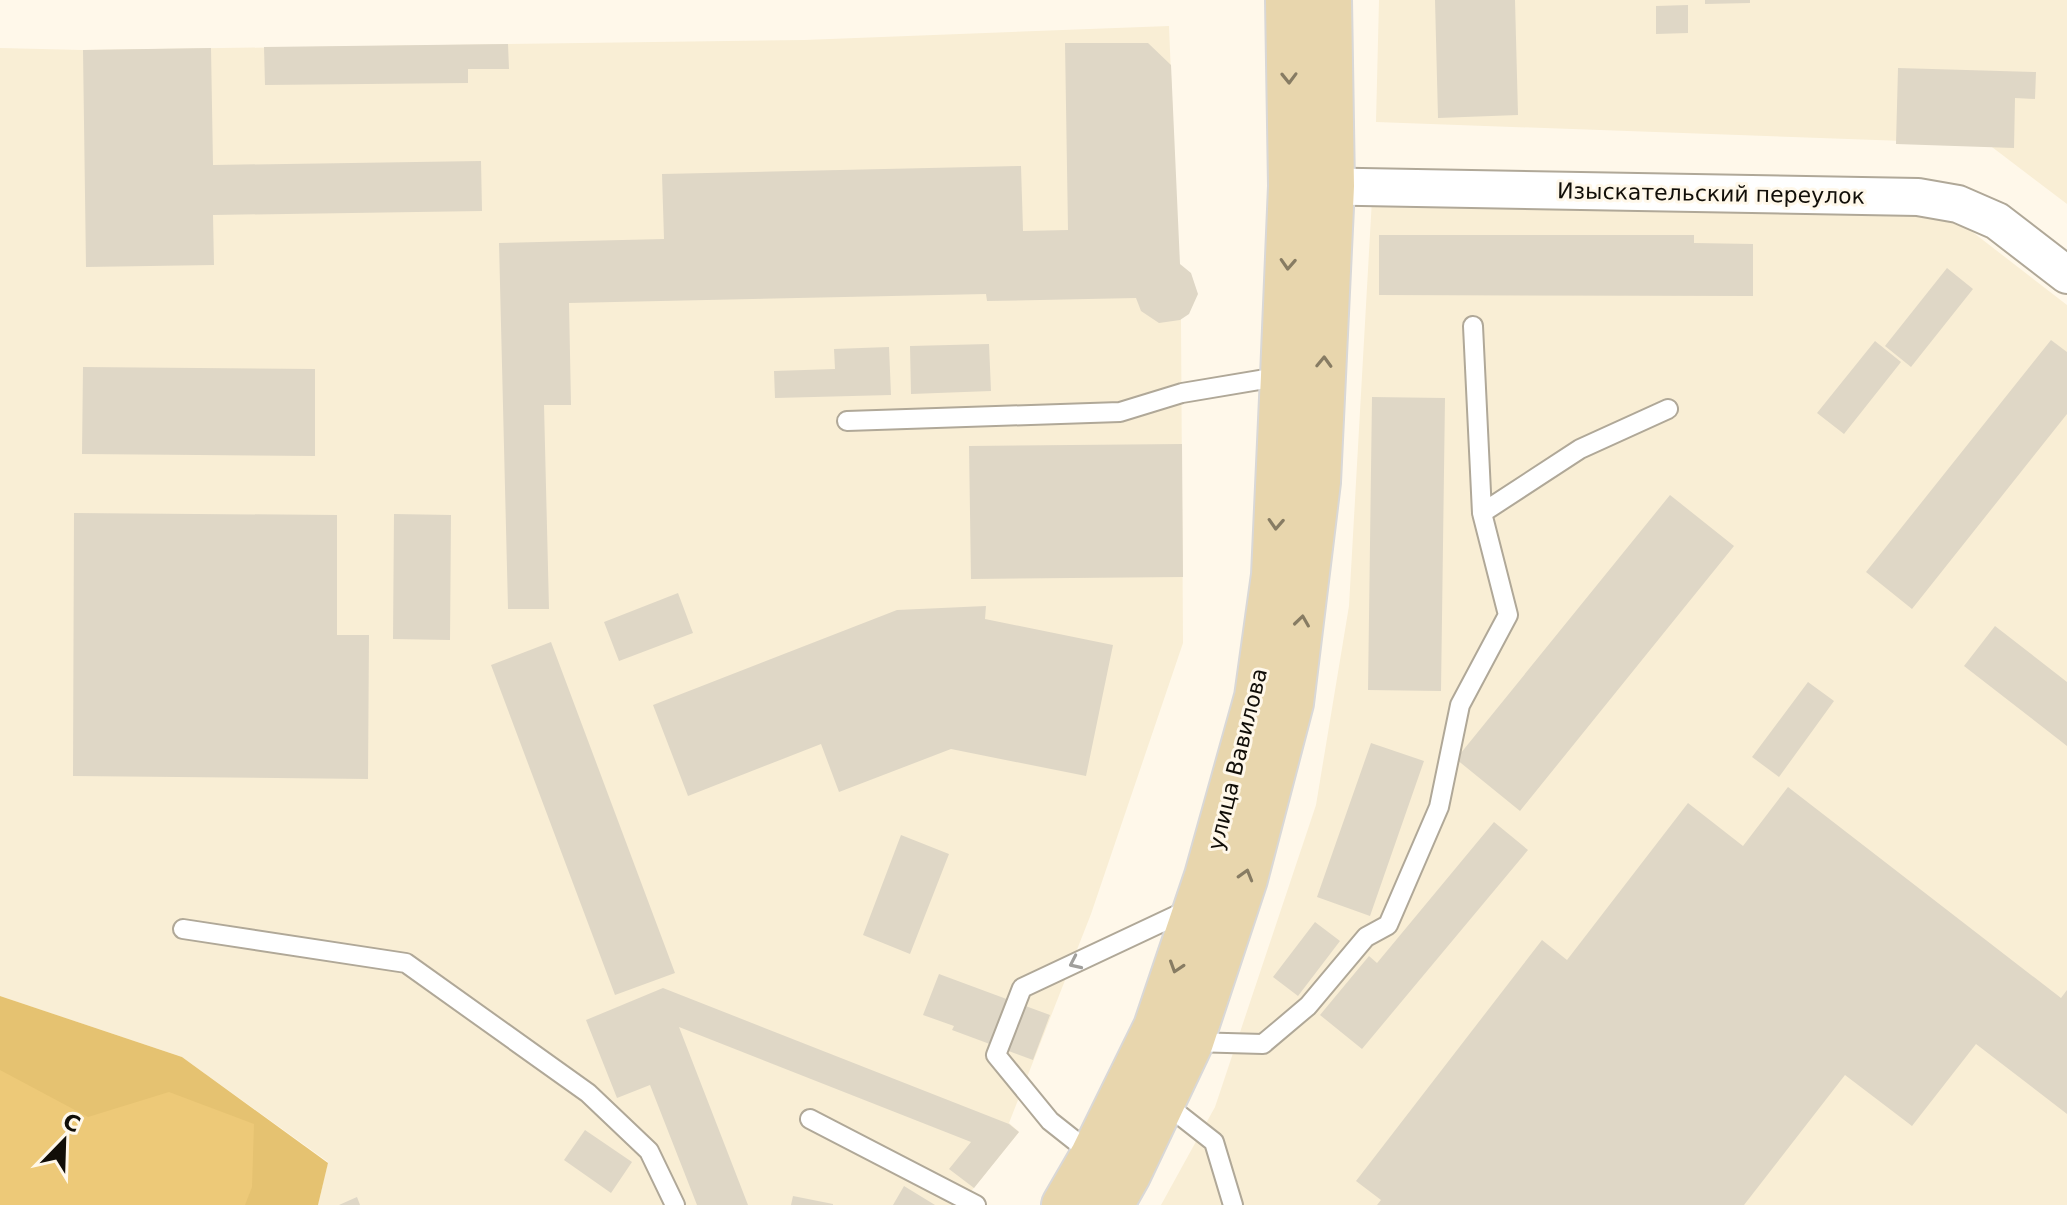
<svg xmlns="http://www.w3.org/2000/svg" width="2067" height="1205" font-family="'DejaVu Sans',sans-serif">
	<rect width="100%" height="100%" fill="#fff8ea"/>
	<path fill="#f9eed5" d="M1379,0H2067V204L1988,144L1376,122Z
		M1169,26L1181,320L1183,643L1091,914L1009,1123L1019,1132L960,1205H318L328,1162L182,1057L0,996V48L83,50L804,40Z
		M1372,199L1948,213L2067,305V1205H1161L1215,1107L1316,805L1349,606Z"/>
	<path fill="#e5c271" d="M0,996L182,1057L328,1163L318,1205H0Z"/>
	<path fill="#edc978" d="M0,1070L88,1117L169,1092L254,1124L252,1187L245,1205H0Z"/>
	<path fill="#dfd7c6" d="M1435,0H1515L1518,115L1438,118Z
		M1705,0H1750V3L1705,4Z
		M1688,5V33L1656,34V6Z
		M1065,43H1148L1171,65L1180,264L1191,273L1198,294L1189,314L1180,320L1159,323L1141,311L1136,298L987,301L986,294L569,303L571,405H544L549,609H508L499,243L664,239L662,174L1021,166L1023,231L1068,230Z
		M508,44L509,69H468V83L265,85L264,47Z
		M211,48L213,165L481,161L482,211L213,215L214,265L86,267L83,50Z
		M1898,68L2036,72L2035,99L2015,98L2014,148L1896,144Z
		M1379,235H1694V243L1753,244V296L1379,295Z
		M1947,268L1973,289L1911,367L1885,346Z
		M2051,340L2067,352V414L1912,609L1866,572Z
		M1875,341L1901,362L1844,434L1817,413Z
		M989,344L991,391L911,394L910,346Z
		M889,347L891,395L775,398L774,371L835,369L834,349Z
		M83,367L315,369V456L82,454Z
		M1372,397L1445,398L1441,691L1368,690Z
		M1182,444L1183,577L971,579L969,446Z
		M1670,495L1734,546L1520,811L1456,759Z
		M74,513L337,515V635H369L368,779L73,776Z
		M394,514L451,515L450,640L393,639Z
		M678,593L693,633L619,661L604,622Z
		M986,606L985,619L1113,645L1086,776L951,749L839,792L821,744L688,796L653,705L897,610Z
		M1995,626L2067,682V746L1964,666Z
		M551,642L675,973L615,995L491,665Z
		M1808,682L1834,701L1779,777L1752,757Z
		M1371,743L1424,761L1370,916L1317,897Z
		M1788,787L2061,998L2067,990V1114L1976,1044L1912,1126L1845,1075L1744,1205H1377L1381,1200L1356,1181L1542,940L1567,960L1688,803L1743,846Z
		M1494,822L1528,850L1362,1049L1320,1015L1369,956L1377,963Z
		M901,835L949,854L910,954L863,935Z
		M1315,922L1340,941L1298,996L1273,977Z
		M939,974L1050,1015L1033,1060L952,1030L954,1026L923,1015Z
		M663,988L1009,1124L1019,1132L974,1188L949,1169L971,1142L679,1027L748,1205H697L650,1085L617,1098L586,1020Z
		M585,1130L632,1162L611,1193L564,1160Z
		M904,1186L935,1205H893Z
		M793,1196L833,1204V1205H791Z
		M357,1197L360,1205H339Z"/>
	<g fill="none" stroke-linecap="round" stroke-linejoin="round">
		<g stroke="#b0a898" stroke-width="22">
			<path id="lane" d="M847,421L1120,412L1182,393L1283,376
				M1482,513L1580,449L1668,409
				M183,929L406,963L588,1093L649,1151L675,1205
				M1191,1042L1263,1044L1308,1006L1366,937L1388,925L1439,807L1460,705L1508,615L1482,513L1473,326
				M1163,1102L1214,1142L1233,1205
				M810,1119L976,1205
				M1093,1155L1050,1121L996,1055L1022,988L1190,909"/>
		</g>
		<g stroke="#b0a898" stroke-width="40">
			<path id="street" d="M1307,186L1918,197L1958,204L1997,221L2067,275"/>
		</g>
		<g stroke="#d9d8d7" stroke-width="48">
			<path id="primary" d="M1064,1205L1093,1155L1156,1027L1207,876L1257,697L1274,575L1283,376L1291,186L1288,0
				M1111,1205L1128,1175L1191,1042L1245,879L1291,703L1318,482L1332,186L1329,0"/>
		</g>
		<use href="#lane" stroke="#fff" stroke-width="18"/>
		<use href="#street" stroke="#fff" stroke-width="36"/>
		<use href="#primary" stroke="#e8d6ad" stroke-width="44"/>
	</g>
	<defs><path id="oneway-chevron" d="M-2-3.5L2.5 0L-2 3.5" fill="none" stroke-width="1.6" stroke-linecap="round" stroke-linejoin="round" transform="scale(2)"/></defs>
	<g stroke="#877c63">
		<use href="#oneway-chevron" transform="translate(1289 78) rotate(89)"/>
		<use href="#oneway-chevron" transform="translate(1288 264) rotate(93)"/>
		<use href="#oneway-chevron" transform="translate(1324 362) rotate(-88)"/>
		<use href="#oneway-chevron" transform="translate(1276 524) rotate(93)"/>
		<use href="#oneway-chevron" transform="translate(1302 621) rotate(-82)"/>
		<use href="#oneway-chevron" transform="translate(1246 875) rotate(-74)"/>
		<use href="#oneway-chevron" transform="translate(1176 967) rotate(108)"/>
	</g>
	<use stroke="#a09f9c" href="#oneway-chevron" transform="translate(1075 963) rotate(155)"/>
	<g text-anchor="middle" stroke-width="6" stroke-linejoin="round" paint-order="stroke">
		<g font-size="22" fill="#110e08" stroke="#fff8ea">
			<text transform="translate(1711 193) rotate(1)" y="8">Изыскательский переулок</text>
			<text transform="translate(1237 759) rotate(-76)" y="8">улица Вавилова</text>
		</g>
	</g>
	<g transform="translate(64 1141) rotate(23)" stroke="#fff8ea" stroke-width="6" paint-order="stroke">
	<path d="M0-6L14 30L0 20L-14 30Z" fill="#110e08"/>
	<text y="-12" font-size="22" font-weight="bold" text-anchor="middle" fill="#110e08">С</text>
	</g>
</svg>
